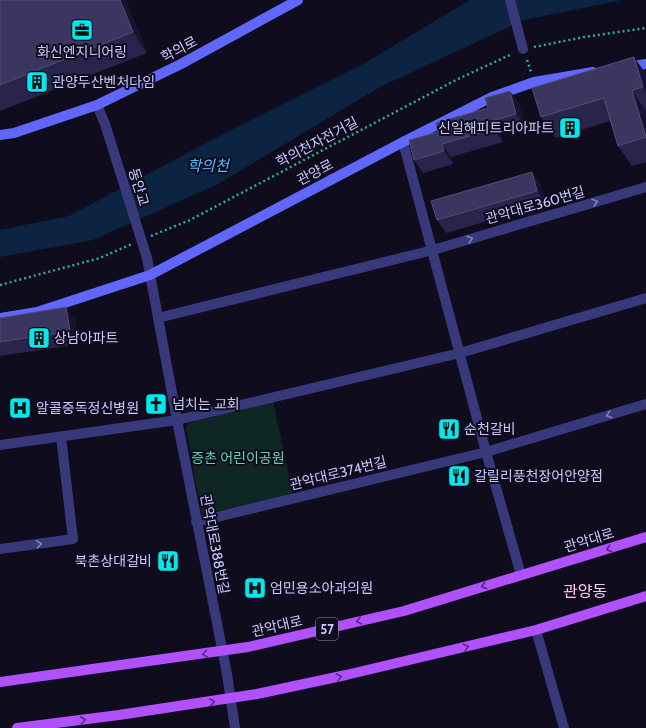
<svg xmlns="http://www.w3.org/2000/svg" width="646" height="728" font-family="Cabin,'Noto Sans KR',sans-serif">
	<rect width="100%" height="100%" fill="#0e0c1d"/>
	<path fill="#0f2724" d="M273,402L293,494L205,514L201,512L186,428L188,423Z"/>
	<path fill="#0c2441" d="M470,0H622L524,20L382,86L218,184L93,240L0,257V230L69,216L223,134L365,63Z"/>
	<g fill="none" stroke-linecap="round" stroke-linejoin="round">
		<path stroke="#2eac9c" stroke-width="2.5" stroke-dasharray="2 3" stroke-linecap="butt" d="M534,47L584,37L646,28
			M527,60L531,72
			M151,236L190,220L458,79L512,54
			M0,285L100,258L132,244"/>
		<path stroke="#37397b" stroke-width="10" d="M510,0L523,49
			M97,105L105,124
			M403,142L486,452L521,575
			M147,258L177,420L227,674L235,728
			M158,318L433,250L646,187
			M0,445L177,420L460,353L646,298
			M196,522L486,452L646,404
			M0,549L73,539L61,437
			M536,630L564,728"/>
		<path stroke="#6167fd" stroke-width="10" d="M626,67L646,64
			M0,135L14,133L97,105L181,64L298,0
			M0,318L37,312L150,275L403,142L492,97L534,82L593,72"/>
		<path stroke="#b151fd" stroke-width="10" d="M0,682L248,647L404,611L646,537
			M17,728L119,715L257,694L346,675L536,630L646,596"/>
		<path stroke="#37397b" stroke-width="10" d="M105,124L147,258"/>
	</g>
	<path fill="#29244b" d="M0,0H126L147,53L0,111Z
		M646,74V162L632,166L618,146L610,121L556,138L541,117Z
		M510,91L519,104L526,127L501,134L503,142L451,157L453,164L423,173L414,160L438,132L488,108Z
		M532,172L541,185L546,204L446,233L437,220Z
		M0,318L75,320L79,344L0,356Z"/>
	<path fill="#171331" d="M120,0H126L147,53L133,32Z
		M634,57L646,74V92L643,87Z
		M632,90L646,111V138Z
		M510,91L519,104L526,127L516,114Z
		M492,121L501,134L503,142L494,129Z
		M442,144L451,157L453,164L444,151Z
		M532,172L541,185L546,204L537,191Z
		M66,307L75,320L79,344L70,331Z"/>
	<path fill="#3b365f" stroke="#514d78" d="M0,0H120L133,32L0,85Z
		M634,57L643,87L632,90L646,137L618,146L604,98L541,117L532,88Z
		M510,91L516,114L492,121L494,129L442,144L444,151L414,160L409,140L438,132L436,123L488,108L485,98Z
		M532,172L537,191L437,220L431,201Z
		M66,307L70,331L0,342V318Z"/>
	<defs><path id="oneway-chevron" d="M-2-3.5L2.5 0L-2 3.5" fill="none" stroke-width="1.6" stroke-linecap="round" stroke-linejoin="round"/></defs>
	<g stroke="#8180bc">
		<use href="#oneway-chevron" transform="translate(595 202) rotate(-16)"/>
		<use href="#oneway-chevron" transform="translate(470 239) rotate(-16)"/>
		<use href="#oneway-chevron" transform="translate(609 415) rotate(163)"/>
		<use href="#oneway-chevron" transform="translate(39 544) rotate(-7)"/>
	</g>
	<g stroke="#572b82">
		<use href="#oneway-chevron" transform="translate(609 549) rotate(163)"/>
		<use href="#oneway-chevron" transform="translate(484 586) rotate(163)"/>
		<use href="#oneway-chevron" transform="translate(359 621) rotate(167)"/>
		<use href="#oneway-chevron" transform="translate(466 647) rotate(-14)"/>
		<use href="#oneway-chevron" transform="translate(205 654) rotate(172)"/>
		<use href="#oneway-chevron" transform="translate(339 677) rotate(-12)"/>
		<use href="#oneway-chevron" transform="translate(212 702) rotate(-8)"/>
		<use href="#oneway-chevron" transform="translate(83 720) rotate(-7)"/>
	</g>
	<defs>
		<g id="office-square" transform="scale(1.15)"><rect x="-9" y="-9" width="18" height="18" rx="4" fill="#03e8ef" stroke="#0e0c1d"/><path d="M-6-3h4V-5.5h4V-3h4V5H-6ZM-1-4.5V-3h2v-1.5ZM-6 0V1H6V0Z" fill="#111"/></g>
		<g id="building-square" transform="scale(1.15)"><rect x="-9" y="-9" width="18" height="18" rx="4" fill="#03e8ef" stroke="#0e0c1d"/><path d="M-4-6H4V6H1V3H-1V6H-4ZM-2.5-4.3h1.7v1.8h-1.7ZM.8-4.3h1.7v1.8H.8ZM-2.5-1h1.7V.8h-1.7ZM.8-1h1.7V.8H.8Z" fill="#111"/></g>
		<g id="church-square" transform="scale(1.15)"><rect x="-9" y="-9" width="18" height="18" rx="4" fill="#03e8ef" stroke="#0e0c1d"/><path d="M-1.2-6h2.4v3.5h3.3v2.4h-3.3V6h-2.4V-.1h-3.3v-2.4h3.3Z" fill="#111"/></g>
		<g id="hospital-square" transform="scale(1.15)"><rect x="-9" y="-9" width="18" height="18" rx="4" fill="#03e8ef" stroke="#0e0c1d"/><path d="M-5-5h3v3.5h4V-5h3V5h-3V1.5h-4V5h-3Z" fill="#111"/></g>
		<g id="restaurant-square" transform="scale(1.15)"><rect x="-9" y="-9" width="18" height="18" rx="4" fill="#03e8ef" stroke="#0e0c1d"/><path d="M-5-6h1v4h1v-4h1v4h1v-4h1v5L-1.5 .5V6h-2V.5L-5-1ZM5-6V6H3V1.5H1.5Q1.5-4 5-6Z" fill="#111"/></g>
	</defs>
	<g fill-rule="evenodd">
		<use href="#office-square" x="82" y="30"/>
		<use href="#building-square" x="37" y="82"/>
		<use href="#building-square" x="570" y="128"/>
		<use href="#building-square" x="39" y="338"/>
		<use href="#church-square" x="156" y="404"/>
		<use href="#hospital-square" x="20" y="408"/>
		<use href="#restaurant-square" x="449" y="429"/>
		<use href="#restaurant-square" x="459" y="476"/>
		<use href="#restaurant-square" x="168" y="561"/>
		<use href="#hospital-square" x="255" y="588"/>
	</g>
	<g text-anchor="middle" stroke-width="4" stroke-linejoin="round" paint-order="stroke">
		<rect fill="#0e0c1d" stroke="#9290ba" stroke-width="1" x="316" y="618" width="22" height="22" rx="3"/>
		<g font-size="13" font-weight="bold" fill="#cbc8fe">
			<text x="327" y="634">57</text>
		</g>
		<g font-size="14" fill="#cbc8fe" stroke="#0e0c1d">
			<text transform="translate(179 49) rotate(-28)" y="5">학의로</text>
			<text transform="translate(317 142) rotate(-28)" y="5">학의천자전거길</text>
			<text transform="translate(315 172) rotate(-28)" y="5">관양로</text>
			<text transform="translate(139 187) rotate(73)" y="5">동안교</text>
			<text transform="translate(535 205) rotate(-16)" y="5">관악대로360번길</text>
			<text transform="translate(338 473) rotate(-14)" y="5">관악대로374번길</text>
			<text transform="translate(589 540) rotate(-17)" y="5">관악대로</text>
			<text transform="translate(215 544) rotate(79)" y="5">관악대로388번길</text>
			<text transform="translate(277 626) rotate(-13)" y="5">관악대로</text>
		</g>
		<g font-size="14" fill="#cbc8fe" stroke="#0e0c1d" text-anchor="start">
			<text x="82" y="57" text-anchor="middle">화신엔지니어링</text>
			<text x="52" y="87">관양두산벤처다임</text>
			<text x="554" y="133" text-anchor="end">신일해피트리아파트</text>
			<text x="54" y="343">상남아파트</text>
			<text x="172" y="409">넘치는 교회</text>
			<text x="36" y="413">알콜중독정신병원</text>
			<text x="464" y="434">순천갈비</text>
			<text x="474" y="481">갈릴리풍천장어안양점</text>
			<text x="152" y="566" text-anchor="end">북촌상대갈비</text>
			<text x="270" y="593">엄민용소아과의원</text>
		</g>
		<g font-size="14" fill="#56dcb2" stroke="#0e0c1d">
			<text x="238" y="463">증촌 어린이공원</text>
		</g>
		<g font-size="15" font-style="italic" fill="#58bcfd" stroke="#0e0c1d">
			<text x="208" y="171">학의천</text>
		</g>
		<g font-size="16" fill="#fecaef" stroke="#0e0c1d">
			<text x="585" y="597">관양동</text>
		</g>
	</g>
</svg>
